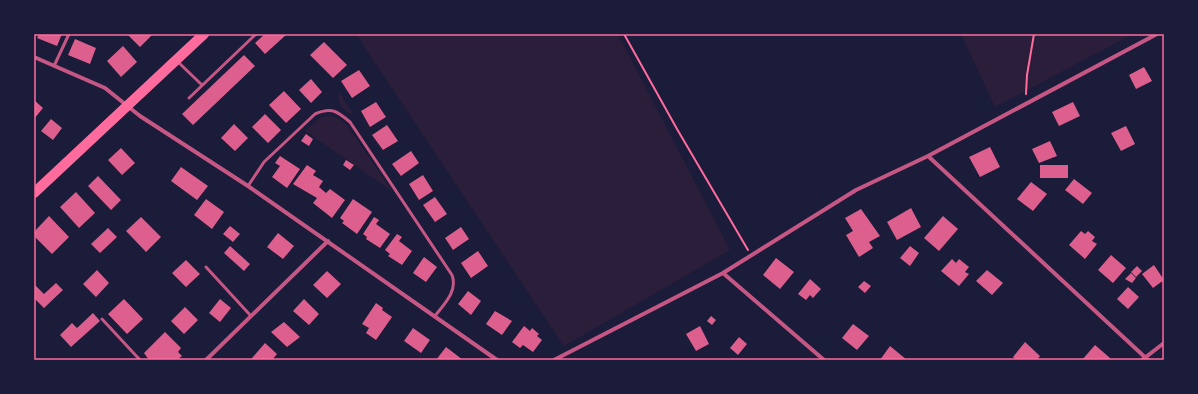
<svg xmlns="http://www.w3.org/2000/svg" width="1198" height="394" font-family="Manrope,sans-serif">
	<rect width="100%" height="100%" fill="#1b1b3a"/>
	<path fill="#2a1e3b" d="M356,34H618L730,250L564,346Z
		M961,34H1133L995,107Z
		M339,91L355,117C342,108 337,108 339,91Z
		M330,116L338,118L346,124L392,191L305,131L321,117Z"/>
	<path fill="#dd5f8e" d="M39,34H62L57,46L37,38Z
		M127,34H153L140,47Z
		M265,34H287L265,54L255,43Z
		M75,39L96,48L90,64L68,55Z
		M324,42L347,65L333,78L310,55Z
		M123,46L137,62L121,77L107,61Z
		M244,55L255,66L193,125L182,114Z
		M1144,67L1152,81L1136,89L1129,75Z
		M359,70L370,86L352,98L341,81Z
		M311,79L322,92L311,103L299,90Z
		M284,91L301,109L286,123L269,105Z
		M34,100L43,108L34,119Z
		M376,102L386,117L370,127L361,111Z
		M1073,102L1080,116L1059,126L1052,112Z
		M265,114L281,130L268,143L252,127Z
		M51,119L62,128L53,140L41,131Z
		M234,124L248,138L235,151L221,138Z
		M387,125L398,141L383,150L372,135Z
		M1126,126L1135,144L1121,151L1111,133Z
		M306,134L313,139L309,146L301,141Z
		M1050,141L1057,156L1039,163L1032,149Z
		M990,147L1000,167L980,177L969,157Z
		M121,148L135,163L122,175L108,160Z
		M411,151L419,163L401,176L392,164Z
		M280,156L300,169L287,188L272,177L280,166L275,163Z
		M346,160L354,165L350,170L343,165Z
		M307,165L316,171L313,175L323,181L319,187L326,193L330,189L345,200L332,218L313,203L317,198L293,184Z
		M1040,165H1068V178H1040Z
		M181,167L208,186L197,200L171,181Z
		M423,175L433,191L419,200L409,184Z
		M98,176L121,200L111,210L88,186Z
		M1074,179L1092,193L1083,204L1065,190Z
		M1031,182L1047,194L1033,211L1017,199Z
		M76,192L95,213L79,228L60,207Z
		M435,197L447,214L435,222L423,205Z
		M206,199L224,212L212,229L194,215Z
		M353,199L372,212L357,234L342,223L344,221L340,218Z
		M911,208L921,227L897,240L887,222Z
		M861,209L880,236L869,242L873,248L859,257L846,235L853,231L845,218Z
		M49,216L69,237L52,254L34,236V232Z
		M943,216L958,229L939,251L924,238Z
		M141,217L161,237L146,252L126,231Z
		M374,217L379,220L376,224L390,234L380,248L366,239L367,237L363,234Z
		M230,226L240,234L233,242L223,234Z
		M461,227L469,239L453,250L445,238Z
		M108,228L117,237L100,253L91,244Z
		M1081,231L1085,234L1088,231L1095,237L1092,241L1097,244L1085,259L1069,245Z
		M278,233L294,246L283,259L267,247Z
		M397,234L402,237L399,241L412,251L402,265L388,256L390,254L385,250Z
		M230,246L250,264L244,271L224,253Z
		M910,246L919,253L910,266L900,258Z
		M478,251L488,266L471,278L461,263Z
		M1111,255L1126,268L1113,283L1098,270Z
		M424,257L437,267L426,282L413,273Z
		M776,258L794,272L780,289L763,275Z
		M952,259L956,263L959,259L969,267L965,272L969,274L959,286L941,271Z
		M186,260L200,274L186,287L172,273Z
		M1154,265L1164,280L1153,288L1142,274Z
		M1137,266L1142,271L1136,277L1131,272Z
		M97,270L109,283L96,297L83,284Z
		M987,270L1003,283L992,295L976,281Z
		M327,271L341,284L327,298L313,285Z
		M1131,273L1136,278L1132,283L1125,279Z
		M810,279L821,289L813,298L810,295L806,300L798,294Z
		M864,281L871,286L865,293L858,287Z
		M56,283L63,290L44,308L34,298V284L44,294Z
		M1128,287L1139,297L1128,309L1117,299Z
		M468,291L481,301L471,315L458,304Z
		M124,299L143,319L127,334L108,314Z
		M220,299L231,308L220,322L209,313Z
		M304,299L319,314L309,325L293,311Z
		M376,303L383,308L382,310L392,317L376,340L366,333L369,328L362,324Z
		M185,307L198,320L184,334L171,321Z
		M495,311L512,321L502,335L486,324Z
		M93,313L100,321L71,347L60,335L72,323L77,328Z
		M711,316L716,320L712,325L707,321Z
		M284,322L300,337L287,347L271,332Z
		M853,324L869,336L857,350L842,338Z
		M524,326L530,331L532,328L539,334L537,336L542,340L533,352L523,345L520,348L512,342Z
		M700,326L709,344L696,351L686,334Z
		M413,328L430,340L421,353L404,341Z
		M165,332L181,348L178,352L182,356L177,360H149L144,353Z
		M739,337L747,344L738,355L730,348Z
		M1025,342L1040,356L1037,360H1016L1013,357Z
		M265,343L277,354L272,360H253L252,358Z
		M1095,345L1110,358L1109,360H1082Z
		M890,346L907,360H880Z
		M446,347L463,360H436Z"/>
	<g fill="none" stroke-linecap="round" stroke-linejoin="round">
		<path stroke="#ff6b9d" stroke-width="2" d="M624,34L677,129L748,250
			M1026,94L1027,75L1034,34"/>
		<path stroke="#c65784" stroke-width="3" d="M177,61L202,85
			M54,66L69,34
			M189,98L256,34
			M248,186L264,162L315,114C332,107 337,111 350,122L452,275C458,291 444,304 435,316
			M206,267L251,316
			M102,319L140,360"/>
		<path stroke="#c65784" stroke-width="4" d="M34,57L105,88L140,116L248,186L497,360
			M928,156L1148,360
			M723,273L824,360
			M206,360L328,241
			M554,360L723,273L856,190L928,156L1157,34
			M1142,360L1164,343"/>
		<path stroke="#ff6b9d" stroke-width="10" d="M34,193L204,34"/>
	</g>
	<rect width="1198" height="394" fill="none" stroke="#1b1b3a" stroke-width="70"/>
	<rect x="35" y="35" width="1128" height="324" fill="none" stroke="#ff6b9d" stroke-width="1.5"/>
</svg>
